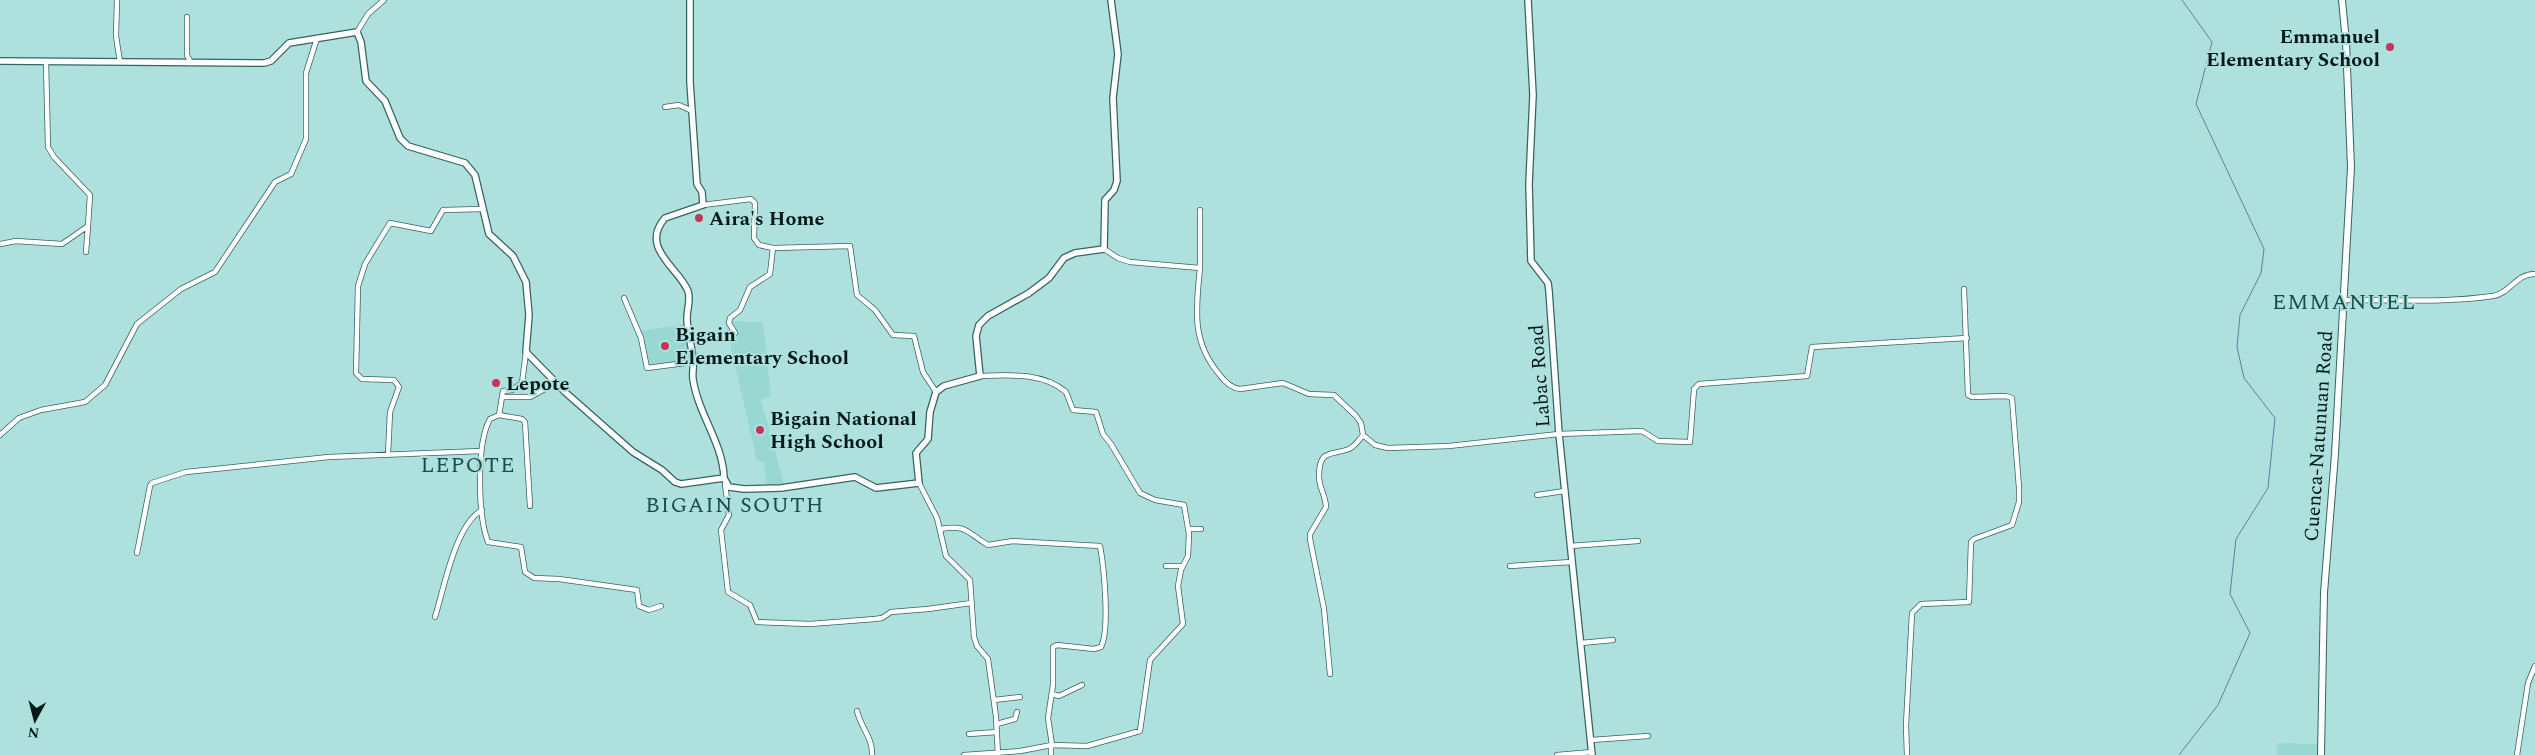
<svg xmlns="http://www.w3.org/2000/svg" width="2535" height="755" font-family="Spectral,serif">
	<rect width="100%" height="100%" fill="#aee1de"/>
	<path fill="#99d7d3" d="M725,321L763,322L771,396L761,400L784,484L767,487L764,462L757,461Z
		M685,324L690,361L646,367L640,331Z
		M2277,743L2317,744V755H2277Z"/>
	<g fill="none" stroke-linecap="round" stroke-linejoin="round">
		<path stroke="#5b81a4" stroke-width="1" d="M2179,755L2218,705L2250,633L2230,594L2236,539L2268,488L2275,418L2244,378L2237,347L2240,315L2261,273L2264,249L2196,104L2212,42L2182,0"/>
		<g stroke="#346462" stroke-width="6">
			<path id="minor" d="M117,0L116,36L120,62
				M187,17V55L191,63
				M357,32L368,14L384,0
				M665,107L679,105L692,111
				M703,205L751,199L755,203L754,238L759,245L773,248L850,246L857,295L875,310L893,335L914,336L923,372L936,392
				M0,244L16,241L62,244L88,226L90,195L54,157L48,147L46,63
				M1104,249L1118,258L1130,262L1200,268C1196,308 1191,341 1219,374C1224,381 1231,388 1240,389L1283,383L1309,394L1334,395L1356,416L1361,423L1363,435L1375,445L1388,448L1449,446L1559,434L1642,431L1658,441L1690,442L1694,389L1699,384L1807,376L1812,347L1967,338
				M86,252L88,226
				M1200,268V210
				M624,298L641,338L647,368L693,362
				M2344,300C2393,300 2444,303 2493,296C2509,294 2517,273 2535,274
				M735,333L729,323L730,318L740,310L750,287L770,274L773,248
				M526,352L522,383L512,390L503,391L499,415L490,419C476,444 478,516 488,542L521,547L525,572L534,578L559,579L637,590L639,606L649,610L661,606
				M502,397H530L556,383
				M499,415L522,419L525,422L530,506
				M0,435L19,418L41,410L85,402L105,385L137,324L181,289L215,272L275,182L291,174L306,139V73L317,38
				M388,455L390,412L399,387L394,380L362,379L356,373L358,286L365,264L390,223L431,231L443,210L483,209
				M919,483L937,518L946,556L970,580L974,637L977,646L988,659L996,717L998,755
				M725,484L729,515L721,530L728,592L750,605L757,622L810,624L875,619L882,618L891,612L928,609L971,603
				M1537,495L1565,491
				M940,529C968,524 967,533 988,545L1013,541L1100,546C1104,567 1110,629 1101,647L1094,649L1057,645L1053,647V685L1048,718L1052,745
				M1189,529H1201
				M1570,546L1638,541
				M137,553L150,486L152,483L186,472L329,457L481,451
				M1166,566H1183
				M1510,566L1572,562
				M435,617C444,589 455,525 482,510
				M1581,643L1613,640
				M1330,674L1324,609L1310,539V534L1326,507C1326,497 1319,487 1319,477C1319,448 1331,456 1349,449C1355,446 1359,440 1363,435
				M1052,694L1059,696L1082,685
				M994,700L1020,697
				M857,711C861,728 873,738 872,755
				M997,724L1015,719L1017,712
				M969,734L997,732
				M1591,740L1648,736
				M1051,746V755
				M964,755L1020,751L1052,745L1087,746L1140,731L1150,660L1183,624L1178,586L1181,570L1188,556L1189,534L1184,505L1155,500L1140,493L1111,444L1103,434L1096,412L1073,410L1066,392C1043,372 1008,375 980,376
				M1557,755L1592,752
				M1907,755L1906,725L1912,613L1921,604L1969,602L1971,542L1974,539L2012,525L2019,502V488L2012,398L2006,396L1972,397L1968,395L1964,289
				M2517,755L2528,683L2535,666"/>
		</g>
		<g stroke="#346462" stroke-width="8">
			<path id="tertiary" d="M690,0V82L697,184L702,192L703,205L665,218C639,248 679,268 688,291C691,300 687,309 687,318C687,332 692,346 693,360C694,366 692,373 693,379C698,414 723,443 724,478
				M1528,0L1533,95L1529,184L1531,261L1548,283L1549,291L1559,434L1592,755
				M0,61L264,63L271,61L289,43L357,32L361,42L366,81L385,101L400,138L408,146L465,163L475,175L489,234L513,256L526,282L529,315L526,352L565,392L633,452L662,470L675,482L681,484L724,478L729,487L744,489L781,488L855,477L876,488L919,483L916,453L928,439L930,412L936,392L944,386L980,376L976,336L979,325L988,316L1029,293L1049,278L1064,258L1075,253L1104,249L1105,200L1114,190L1117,181L1113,98L1118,54L1111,0"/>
		</g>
		<g stroke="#346462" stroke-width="8">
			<path id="secondary" d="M2321,755L2324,593L2335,454L2351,167L2346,42L2342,0"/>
		</g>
		<use href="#minor" stroke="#fff" stroke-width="4.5"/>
		<use href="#tertiary" stroke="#fff" stroke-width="5.5"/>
		<use href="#secondary" stroke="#fff" stroke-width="6"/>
	</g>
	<g fill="#c53557" stroke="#aee1de" stroke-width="2">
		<circle cx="2390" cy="47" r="5"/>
		<circle cx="699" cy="218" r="5"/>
		<circle cx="665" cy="346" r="5"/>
		<circle cx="496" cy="383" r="5"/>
		<circle cx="760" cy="430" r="5"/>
	</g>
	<g text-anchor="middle" stroke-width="4" stroke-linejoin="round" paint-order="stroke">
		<g font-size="20" font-weight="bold" fill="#051918" stroke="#aee1de" text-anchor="start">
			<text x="2380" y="43" text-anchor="end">Emmanuel<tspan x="2380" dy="23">Elementary School</tspan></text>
			<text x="709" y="225">Aira's Home</text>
			<text x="675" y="341">Bigain<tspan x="675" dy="23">Elementary School</tspan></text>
			<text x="506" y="390">Lepote</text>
			<text x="770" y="425">Bigain National<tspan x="770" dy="23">High School</tspan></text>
		</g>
		<g font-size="20" fill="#051918" stroke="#aee1de">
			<text transform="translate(1539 376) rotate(-94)" y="7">Labac Road</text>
			<text transform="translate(2318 436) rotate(-86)" y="7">Cuenca-Natunuan Road</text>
		</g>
		<g font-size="22" letter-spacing="1" fill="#1a4c4a" stroke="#aee1de">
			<text x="2344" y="309">EMMANUEL</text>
			<text x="468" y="472">LEPOTE</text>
			<text x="735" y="512">BIGAIN SOUTH</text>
		</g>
	</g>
	<g transform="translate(35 720) rotate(187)" stroke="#aee1de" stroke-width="4" paint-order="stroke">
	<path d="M0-4L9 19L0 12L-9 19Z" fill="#051918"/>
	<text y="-8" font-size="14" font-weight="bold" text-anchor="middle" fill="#051918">N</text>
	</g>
</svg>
